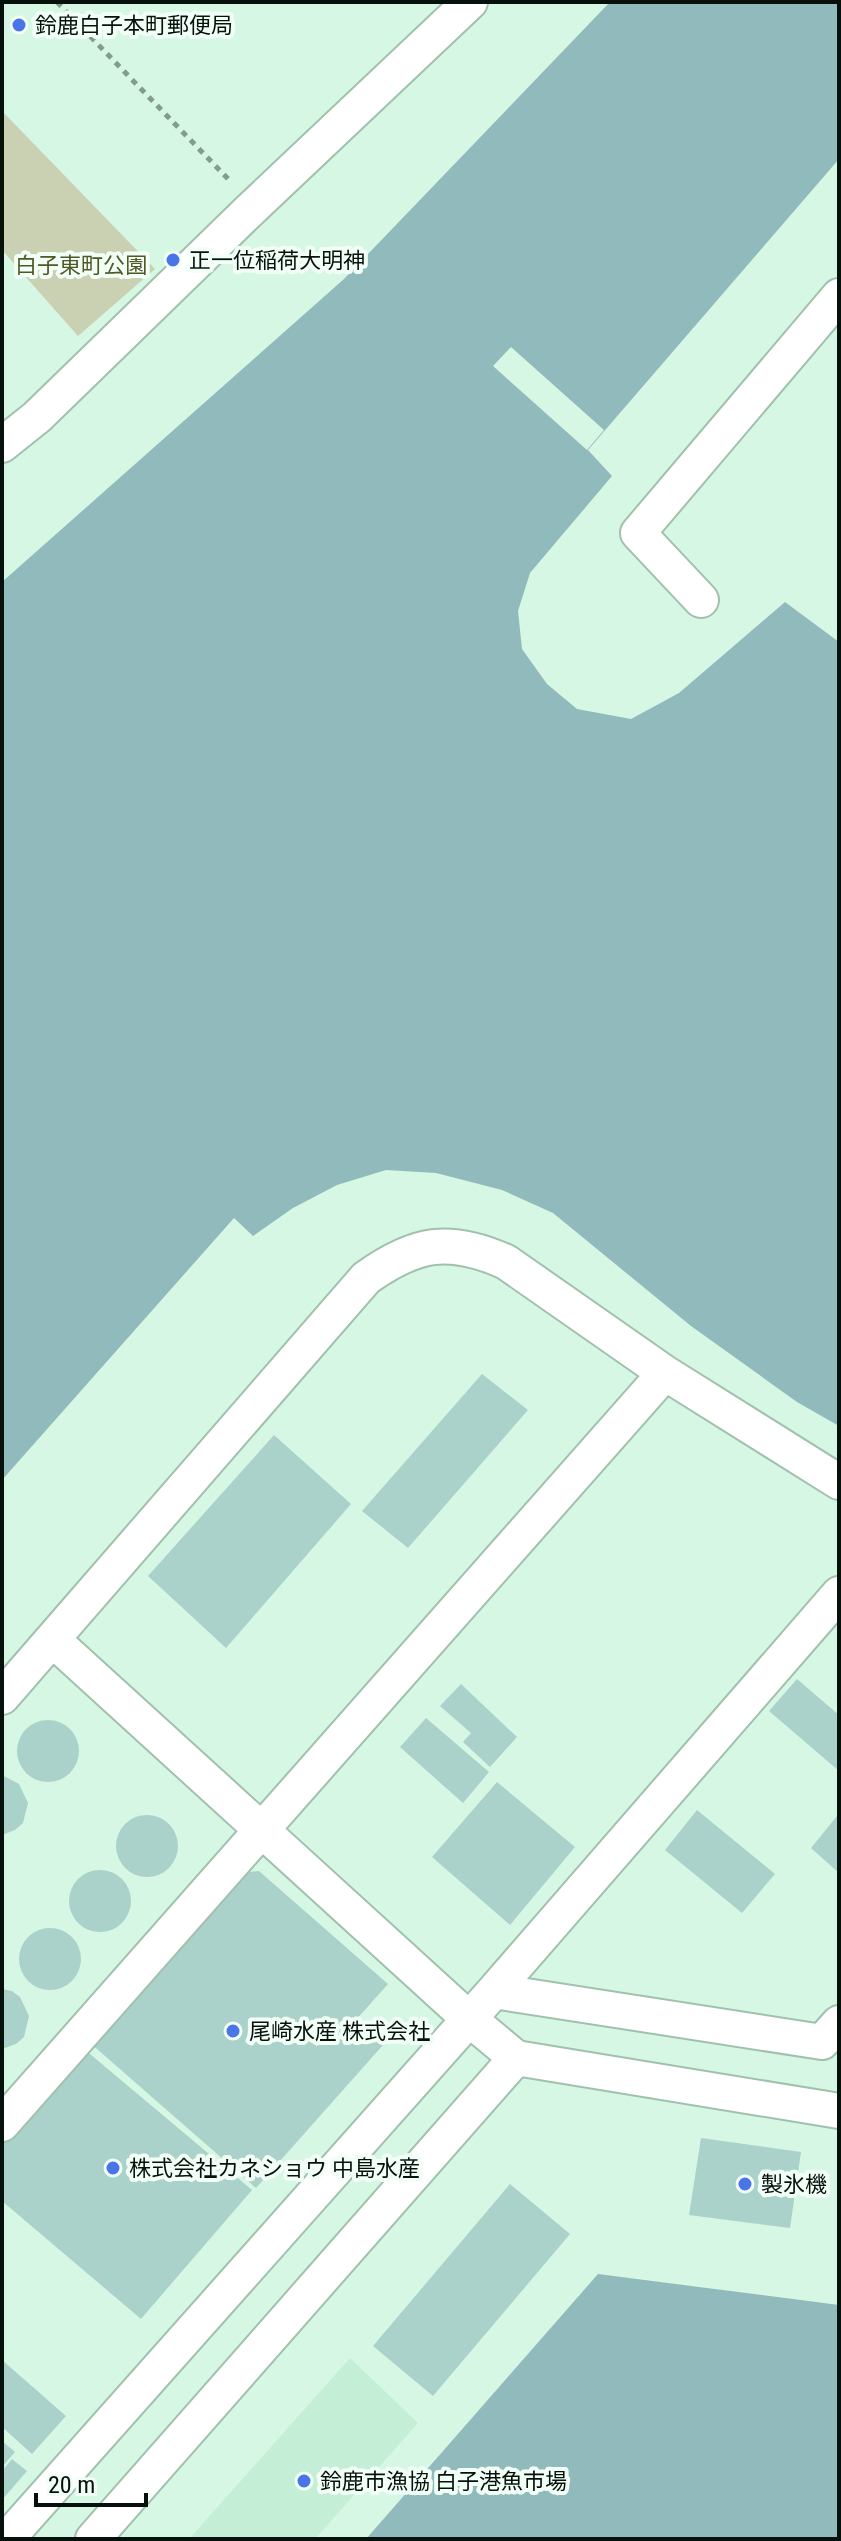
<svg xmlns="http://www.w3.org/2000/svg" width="841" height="2541" font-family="'Roboto Condensed','Noto Sans JP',sans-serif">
	<rect width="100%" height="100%" fill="#d6f7e4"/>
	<path fill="#c5eed6" d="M350,2358L418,2423L315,2539H189Z"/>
	<path fill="#cad1b3" d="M2,111L155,269L78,336L2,250Z"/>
	<path fill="#91babd" d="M610,2H839V159L588,450L612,476L530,573L518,611L522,649L547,684L577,709L631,719L679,693L785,602L839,642V1426L797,1402L691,1326L553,1213L502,1190L436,1173L386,1170L337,1185L293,1208L253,1236L234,1218L2,1480V582L344,279Z
		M598,2274L839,2305V2539H366Z"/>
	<path fill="#d6f7e4" d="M511,347L604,430L587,450L493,366Z"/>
	<path fill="#aad2ca" d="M482,1374L528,1410L408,1548L362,1511Z
		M274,1435L351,1504L226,1648L148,1576Z
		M797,1679L839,1715V1771L769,1711Z
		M461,1684L517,1737L490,1767L463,1742L471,1733L440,1706Z
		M426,1718L489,1772L463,1803L400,1747Z
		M17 1751a31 31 0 1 1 62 0a31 31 0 1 1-62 0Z
		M2,1775L19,1784L28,1803L23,1823L15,1830L2,1835Z
		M497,1782L575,1847L510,1925L432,1857Z
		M697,1810L775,1874L742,1913L665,1850Z
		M116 1846a31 31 0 1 1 62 0a31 31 0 1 1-62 0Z
		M837,1816L839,1817V1873L811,1848Z
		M69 1901a31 31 0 1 1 62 0a31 31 0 1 1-62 0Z
		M259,1871L388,1984L355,2021L383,2045L256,2188L89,2042L238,1873Z
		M19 1959a31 31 0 1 1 62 0a31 31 0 1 1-62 0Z
		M2,1989L12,1991L20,1997L29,2016L24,2037L16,2044L2,2049Z
		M84,2049L252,2190L141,2319L2,2201V2145Z
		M701,2138L801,2152L790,2228L689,2215Z
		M510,2184L570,2234L433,2396L373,2346Z
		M2,2360L66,2416L32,2454L2,2427Z
		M2,2441L15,2452L2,2467Z
		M12,2459L27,2471L2,2500V2471Z"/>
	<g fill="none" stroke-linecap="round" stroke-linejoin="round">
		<g stroke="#a1c0ae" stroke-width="38">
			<path id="minor" d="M2,445L37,417L250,210L470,2
				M701,600L638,533L839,296
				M53,1640L468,2018L516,2058L839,2111
				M2,1697L366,1278C415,1243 449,1236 506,1262L665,1373L839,1482
				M494,1991L822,2042L839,2023
				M2,2124L665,1373
				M7,2539L494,1991L839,1594
				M93,2539L516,2058"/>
		</g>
		<path stroke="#839c8e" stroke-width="5" stroke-dasharray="6 6" stroke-linecap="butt" d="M57,2L232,183"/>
		<use href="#minor" stroke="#fff" stroke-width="34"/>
	</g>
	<g fill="#4a75e8" stroke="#f2fff7" stroke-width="3">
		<circle cx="19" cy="25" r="8"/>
		<circle cx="173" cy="260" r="8"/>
		<circle cx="233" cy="2031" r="8"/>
		<circle cx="113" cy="2168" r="8"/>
		<circle cx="745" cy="2184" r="8"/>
		<circle cx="304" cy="2481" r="8"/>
	</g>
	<g text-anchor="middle" stroke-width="8" stroke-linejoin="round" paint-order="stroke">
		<g font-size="22" fill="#06110b" stroke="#f2fff7" text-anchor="start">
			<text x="35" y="33">鈴鹿白子本町郵便局</text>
			<text x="189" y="268">正一位稲荷大明神</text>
			<text x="249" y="2039">尾崎水産 株式会社</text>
			<text x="129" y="2176">株式会社カネショウ 中島水産</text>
			<text x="761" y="2192">製氷機</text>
			<text x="320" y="2489">鈴鹿市漁協 白子港魚市場</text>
		</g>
		<g font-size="22" fill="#505825" stroke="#f2fff7">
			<text x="81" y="273">白子東町公園</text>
		</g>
	</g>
	<rect width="841" height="2541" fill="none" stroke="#06110b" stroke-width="8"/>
	<path d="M36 2493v12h110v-12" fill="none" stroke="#06110b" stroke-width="4"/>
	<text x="48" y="2493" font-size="24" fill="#06110b" stroke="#f2fff7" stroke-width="6" paint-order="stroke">20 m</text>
</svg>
